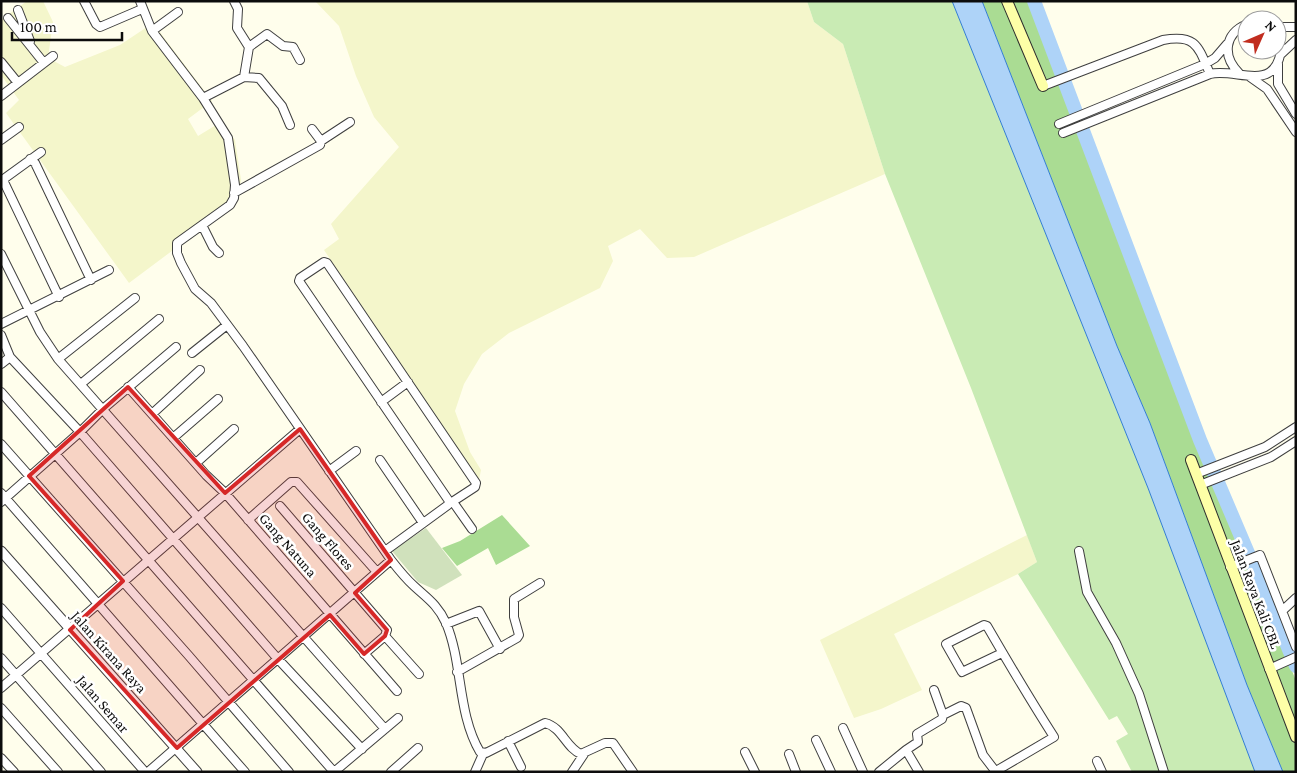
<svg xmlns="http://www.w3.org/2000/svg" width="1297" height="773" font-family="'Crimson Pro',serif">
	<rect width="100%" height="100%" fill="#fffeec"/>
	<path fill="#f4f6cb" d="M27,1H43L53,22L48,58L65,67L120,45L153,23L212,101L188,119L198,136L221,122L235,140L241,180L236,203L129,283L6,113L19,100L1,75V20Z
		M315,1H807L814,22L843,44L885,174L694,257L667,258L640,229L608,246L613,261L600,288L509,333L482,354L464,384L455,411L470,452L481,470L479,480L324,250L339,239L331,224L399,147L374,117L356,76L339,26Z
		M1027,535L1037,562L1018,574L894,634L922,690L881,709L854,718L820,640Z"/>
	<path fill="#c9ebb4" d="M807,1H952L1148,488L1255,772H1132L1116,741L1128,734L1117,716L1109,720L1018,574L1037,562L971,388L885,174L843,44L814,22Z"/>
	<path fill="#aadc93" d="M982,1H1031L1296,681V772H1283L1247,685L1150,423L1117,346Z
		M502,515L530,546L496,565L488,548L457,566L442,548L460,541Z"/>
	<path fill="#d0e1bc" d="M426,528L462,575L436,590L418,582L392,551Z"/>
	<path fill="#aed3f8" stroke="#327dd2" d="M952,1H982L1117,346L1150,423L1247,685L1283,772H1255L1148,488Z"/>
	<g fill="none" stroke-linecap="round" stroke-linejoin="round">
		<path stroke="#aed3f8" stroke-width="14" d="M1034,1L1200,440L1296,666"/>
		<g stroke="#3f3f3f" stroke-width="10">
			<path id="minor" d="M84,1L96,24L100,27L142,9
				M140,1L152,31L203,98L228,138L235,185L234,198L230,205L177,243V253L181,263L195,289L211,303L243,346L391,560C398,569 405,578 414,586C427,598 438,605 446,623C463,663 457,713 480,752L486,753L545,723C562,727 566,748 581,754L605,743H613L633,772
				M234,1L238,9L237,28L249,47
				M18,10L30,41
				M8,18L44,63
				M1277,27H1296
				M152,31L178,12
				M1281,54L1296,40
				M1,62L18,83
				M1278,64V84L1296,114
				M1239,73C1222,56 1224,34 1247,24
				M244,77L259,78L282,106L290,125
				M1250,77L1267,89L1296,132
				M1043,86L1163,40C1196,34 1198,46 1210,74
				M1,96L53,56
				M203,98L244,77L249,47L267,34L283,46L293,47L300,60
				M1059,124L1205,64L1215,58L1227,44
				M1063,133L1210,74C1234,68 1269,90 1279,59C1282,51 1281,44 1277,37
				M1,140L19,127
				M321,141L350,122
				M30,159L35,163L91,280
				M3,180L59,297
				M1,181L41,152
				M234,193L320,145L321,141L312,129
				M202,225L213,247L219,253
				M1,254L40,332L58,359L385,729
				M1,324L109,270
				M1,335L10,357L80,432L277,658L362,749
				M192,353L227,325
				M58,359L135,298
				M1,364L10,357
				M82,383L159,319
				M128,387L206,475L225,493L397,691
				M1,392L334,772
				M381,402L408,382
				M152,414L200,370
				M173,438L218,399
				M1,444L189,656L289,772
				M380,460L423,523
				M196,463L234,429
				M329,471L356,451
				M1196,474L1265,447L1296,427
				M1200,485L1271,457L1296,441
				M1,493L245,772
				M1,502L80,432L103,409L176,347
				M453,502L472,529
				M280,506L387,630L385,636L364,654
				M248,520L291,482H297L377,572
				M385,551L448,505L449,501L299,281L300,278L324,262L327,263L476,483L475,487L449,504
				M1079,551L1087,592L1116,643L1139,694L1164,772
				M1230,567L1260,555L1282,611
				M1296,598L1282,611L1296,647
				M1,608L145,772
				M446,624L479,611L500,649
				M385,636L419,674
				M1,658L101,772
				M1269,669L1296,657
				M457,672L517,638L519,635L514,617V599L540,583
				M1,688L300,429
				M934,690L943,715L961,706L966,708L983,755L996,772
				M1,708L58,772
				M843,728L863,772
				M816,740L831,772
				M508,741L521,767
				M906,750L918,742L917,734L942,719L943,715
				M745,752L755,772
				M789,754L796,772
				M1,758L14,772
				M1097,761L1102,772
				M996,771L1054,737C1031,701 1009,664 987,626L984,625L946,644L962,672L1002,653
				M148,772L391,560
				M334,772L398,718
				M391,772L418,748
				M475,772L483,754
				M572,772L584,754
				M879,772L906,750L919,772"/>
		</g>
		<g stroke="#3f3f3f" stroke-width="11">
			<path id="tertiary" d="M1,551L197,772"/>
		</g>
		<g stroke="#2e2e2e" stroke-width="12">
			<path id="secondary" d="M1007,1L1043,86
				M1191,460L1296,737"/>
		</g>
		<use href="#minor" stroke="#fff" stroke-width="8"/>
		<use href="#tertiary" stroke="#fff" stroke-width="9"/>
		<use href="#secondary" stroke="#fdffa7" stroke-width="10"/>
	</g>
	<path fill="#d62828" fill-opacity="0.2" stroke="#d62828" stroke-width="4" stroke-linejoin="round" d="M128,387L225,493L300,429L391,560L355,593L387,630L385,636L364,654L330,615L177,748L70,630L123,581L29,476Z"/>
	<g text-anchor="middle" stroke-width="5" stroke-linejoin="round" paint-order="stroke">
		<g font-size="15" fill="#0c0c0c" stroke="#fff">
			<text transform="translate(328 541) rotate(49)" y="5">Gang Flores</text>
			<text transform="translate(288 545) rotate(49)" y="5">Gang Natuna</text>
			<text transform="translate(1256 594) rotate(69)" y="5">Jalan Raya Kali CBL</text>
			<text transform="translate(109 652) rotate(48)" y="5">Jalan Kirana Raya</text>
			<text transform="translate(103 704) rotate(49)" y="5">Jalan Semar</text>
		</g>
	</g>
	<rect width="1297" height="773" fill="none" stroke="#0c0c0c" stroke-width="5"/>
	<g transform="translate(1262 35) rotate(45)"><circle r="24" fill="#ffffff" stroke="#9e9e9e"/>
	<path d="M0-4L9 19L0 12L-9 19Z" fill="#c12d1f"/>
	<text y="-8" font-size="14" font-weight="bold" text-anchor="middle" fill="#0c0c0c">N</text>
	</g>
	<path d="M12 32v8h110v-8" fill="none" stroke="#0c0c0c" stroke-width="2.5"/>
	<text x="20" y="32" font-size="15" fill="#0c0c0c" stroke="#ffffff" stroke-width="4" paint-order="stroke">100 m</text>
</svg>
